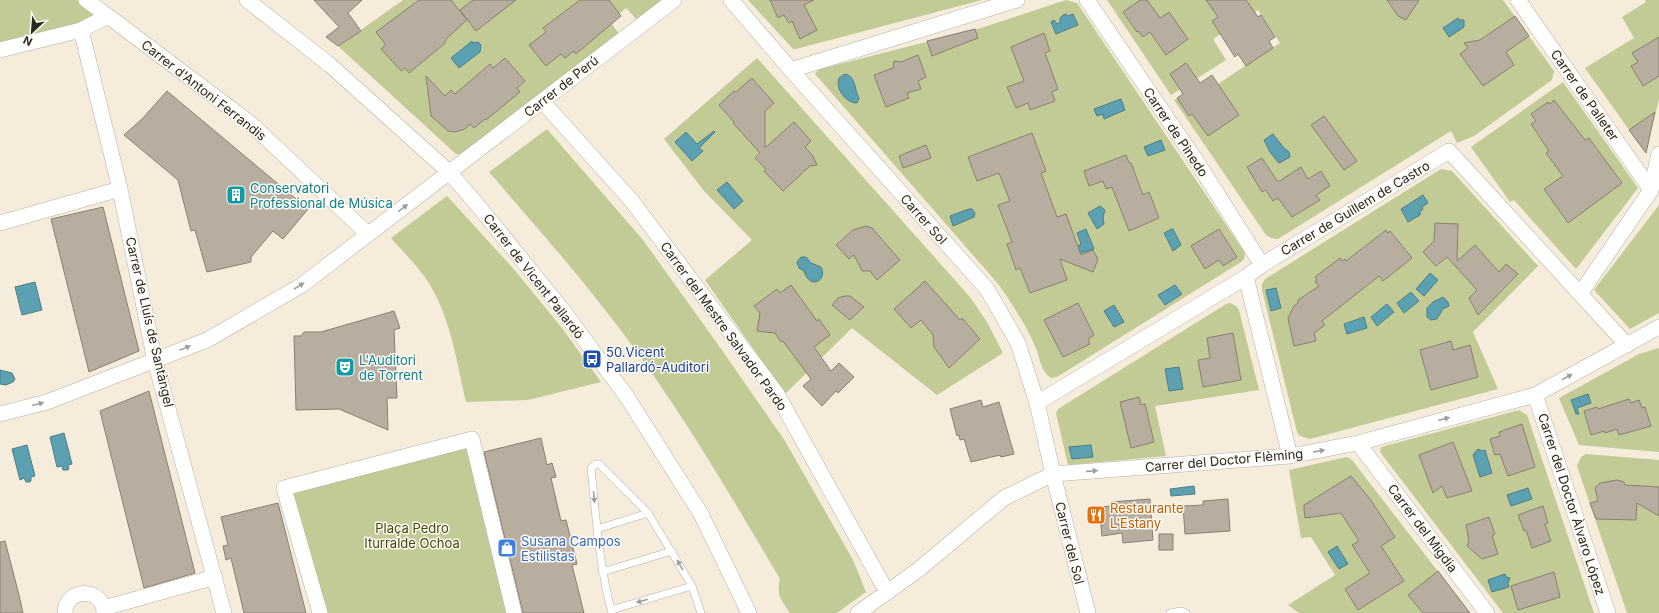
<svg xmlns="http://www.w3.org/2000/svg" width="1659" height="613" font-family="Inter,sans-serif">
	<rect width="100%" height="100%" fill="#f5ecdc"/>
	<path fill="#c2cb95" d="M0,0H78L99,15L78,26L0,46Z
		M403,0H662L637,20L626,8L610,21L619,34L467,154H456L338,46Z
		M748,0H982L796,49H793Z
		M1066,0L1077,3L1245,253L1244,259L1241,262L1057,377L1051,378C1042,373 1040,361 1037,351C1028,327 1013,306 999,285L815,74L816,72L820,69L981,28Z
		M1107,0H1503L1554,71L1552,80L1474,136L1457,143L1451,131L1278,239L1271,238L1266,235L1174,100L1218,84L1280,43L1258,10L1213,39L1226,60L1171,95Z
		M1645,0H1659V99L1647,147L1642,148L1585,68L1634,38L1622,17L1646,2Z
		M757,58L970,297L987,322L1003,353L937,395L852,328L785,394L705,280L752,240L704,191L664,139Z
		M1563,82L1638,188L1576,269L1514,200L1510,202L1471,147Z
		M547,129L643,240L724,353L785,441L853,560L866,592L837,613H790C781,600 776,595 780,579C725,486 670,391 602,306C566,260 527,216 489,172Z
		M1441,169L1452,171L1538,266L1473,332L1498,389L1310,439L1300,436L1297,432L1262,290V284L1265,279Z
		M447,196L512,267L562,328L601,382L528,400L466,402C457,363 451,320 430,285C421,269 403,252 391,238Z
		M1659,205V313L1630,329L1594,290Z
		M1230,303L1236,306L1239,310L1259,390L1155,406L1166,456L1068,465L1056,413L1058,409L1226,304Z
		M1659,348V452L1579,445L1559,398L1639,354Z
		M1519,410L1527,415L1594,613H1503L1380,452L1381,447Z
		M468,441L510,613H325L289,488Z
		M1586,454L1659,460V613H1627L1577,466L1581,457Z
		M1347,457L1352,460L1470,613H1299L1288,605L1335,575L1311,537L1301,538L1289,470Z"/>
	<path fill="#5ca1b1" stroke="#4d7d86" d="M1066,14L1068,16L1073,14L1078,25L1056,34L1051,22L1054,20L1057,24L1060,22V18L1063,15Z
		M1458,18L1459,20H1464V27L1449,37L1443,28Z
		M472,41L473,43L478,42L481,45L480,52L459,68L451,58Z
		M845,74C856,76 854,89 859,98L857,103C846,103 835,89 839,78Z
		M1121,99L1125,110L1104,119L1103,114L1097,116L1094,109Z
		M714,131L715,132L699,148L703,151L692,161L675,142L686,132L697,144Z
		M1273,134L1284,148L1289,152L1290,157L1279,163L1270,152L1264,140Z
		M1161,140L1165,150L1148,156L1144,147Z
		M727,182L743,201L734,209L717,190Z
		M1423,195L1428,203L1422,207L1423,209L1420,212V215L1408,222L1401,209Z
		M1100,206L1105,210L1103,217L1104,224L1097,229L1088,213Z
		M969,209H972L975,213L974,217L953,226L950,216Z
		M1086,229L1094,249L1078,254L1076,247L1081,244L1077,233Z
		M1172,229H1173L1181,245L1173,251L1164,233Z
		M801,257H806L811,263L821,267C828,280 810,291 804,271L799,268L797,262Z
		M1430,273L1438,280L1424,296L1416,289Z
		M35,282L42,310L22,315L15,287Z
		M1175,285L1182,294L1165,305L1158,295Z
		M1276,288L1281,308L1271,311L1266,290Z
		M1411,292L1419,301L1404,313L1397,303Z
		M1443,297L1448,302L1449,306L1443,309L1437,319L1431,320L1427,317V308L1433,302Z
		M1387,304L1394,312L1377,326L1371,317Z
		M1114,305L1124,322L1114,327L1104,311Z
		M1364,317L1367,328L1347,334L1344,324Z
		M1179,367L1183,389L1169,391L1165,369Z
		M0,370L12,373L15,379L13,382L6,385L0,384Z
		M1588,394L1591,403L1577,408L1579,414H1576L1571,400Z
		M64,433L72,464L68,465L69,469L67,470H63L62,466L57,467L50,437Z
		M27,445L35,476L31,477V481L29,482H26L24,478L20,480L12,449Z
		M1091,445L1093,457L1072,459L1069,447Z
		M1478,449L1482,451L1485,450L1492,473L1480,477L1473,455Z
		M1194,486L1195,494L1171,496L1170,489Z
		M1528,488L1532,499L1511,506L1507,495Z
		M1337,546L1348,564L1339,569L1328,552Z
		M1505,574L1506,577L1510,578L1508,583L1509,587L1492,592L1488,580Z"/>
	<path fill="#b7ae9f" stroke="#888071" d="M314,0H362L348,13L361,31L338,46L326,37L339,27Z
		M419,0H451L467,20L447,38L444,44L409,73L405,68L401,71L381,49L386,45L376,32Z
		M473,0H516L476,31L460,10Z
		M580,0H609L621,16L576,54L574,51L565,58L561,54L546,66L529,45L546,32L543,28Z
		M770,0H814L804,5L817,30L800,39L792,21L789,23L784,15L778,18Z
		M1140,0H1147L1160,18L1169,12L1188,39L1166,55L1150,32L1143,37L1138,31L1137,32L1123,12Z
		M1206,0H1246L1258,17L1261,15L1275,37L1269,41L1273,48L1246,66L1238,54L1235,57L1212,21L1218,17Z
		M1387,0H1419L1406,20L1398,16Z
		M1515,16L1529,36L1506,52L1514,65L1483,86L1460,54L1468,48L1464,43L1480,40Z
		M975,29L978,38L932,56L927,41Z
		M1044,33L1050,51L1045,53L1058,89L1052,92L1055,101L1030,110L1028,103L1016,108L1007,87L1024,81L1011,47Z
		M1659,37V76L1643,86L1631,66L1638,62L1632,53Z
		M918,55L926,77L918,81L921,89L907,93L909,98L886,107L874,75L893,68L894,61L901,62Z
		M505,58L525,81L517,88L520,92L486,120L485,119L474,128L470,124L465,129L455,132L448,131L431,116L426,76L445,96L451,90L455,94L490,64L493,68Z
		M1186,63L1200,83L1212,75L1239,115L1208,136L1192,114L1189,116L1177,98L1183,94L1170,74Z
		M752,78L774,103L765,111V148L794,122L811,141L805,147L813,156L817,165L810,166L783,191L764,171L766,169L755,158L760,153L733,123L734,122L719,105L734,91L736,92Z
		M167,91L308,209L283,239L273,231L251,257V262L207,272L195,230L191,231L178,180L124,135L142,119Z
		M1554,100L1585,140L1589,138L1622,183L1568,223L1544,189L1563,176L1546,153L1549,151L1531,124L1536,121L1531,114L1548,102L1550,104Z
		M1655,112L1646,153L1629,130Z
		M1324,116L1357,161L1344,170L1311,125Z
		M1032,133L1046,171L1041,173L1057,217L1066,214L1081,255L1093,250L1098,259L1093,272L1060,259L1067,280L1030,293L1020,268L1016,270L1007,244L1012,242L998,205L1010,201L999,173L977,181L968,157Z
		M926,145L931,158L903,168L899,156Z
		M1126,155L1129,163H1131L1143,195L1149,192L1159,218L1129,231L1112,187L1106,189L1103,181L1089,186L1084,171Z
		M1262,158L1278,182L1301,167L1308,179L1321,171L1330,186L1316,195L1320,200L1292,217L1278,198L1273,201L1266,190L1262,192L1247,167Z
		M103,207L139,351L89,372L51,219Z
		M1435,223L1458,224L1457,261L1475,245L1499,272L1506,264L1518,274L1478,315L1469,298L1477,290L1447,257L1436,266L1423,252L1434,241Z
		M866,226L872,228L900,260L877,280L870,271H862L854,255L849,259L836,245L853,230Z
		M1219,229L1237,257L1223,266L1219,260L1205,269L1191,246Z
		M1386,230L1388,233L1390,231L1412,258L1383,281L1379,276L1322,321L1325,325L1314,333L1316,341L1294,346L1288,318L1294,306L1298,303V300L1319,286L1315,282L1317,280L1315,277L1340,258L1342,261L1345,259L1346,261Z
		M925,281L960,320L962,318L980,339L949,368L934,347L933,335L921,320L911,328L894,309Z
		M791,285L817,321L819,319L830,335L814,347L831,371L839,363L854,377L838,393L836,391L822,406L803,386L811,379L783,341L781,342L775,333L757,331L760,313L754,306L777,289L780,293Z
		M845,296H850L864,307L850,320L832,305L838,298Z
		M1078,303L1094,335L1088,339L1090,344L1063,357L1044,320Z
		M394,311L400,328L394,330L397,398H387L388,430L339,409L296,410L294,336H301L304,332H321Z
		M1233,333L1241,380L1203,387L1198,360L1210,358L1207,338Z
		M1451,341L1453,350L1470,345L1478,377L1431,390L1420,350Z
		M149,391L195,573L144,588L100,411Z
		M1139,397L1141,405L1145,404L1154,442L1131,448L1120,402Z
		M1629,399L1631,403L1639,400L1642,408L1645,407L1651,426L1619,435L1617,429L1605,433L1604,431L1591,435L1584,411L1597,407L1598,409Z
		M981,400L983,407L999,402L1014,454L1001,457L1000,455L971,462L964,439L960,440L959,435L957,436L950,409Z
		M1522,424L1535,467L1508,476L1500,454L1495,455L1490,439L1500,436L1499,432Z
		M541,438L547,465L552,463L556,477L551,478L561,521L566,520L577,564L572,565L584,613H523L484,452Z
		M1453,442L1472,491L1447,498L1442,486L1433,493L1419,455Z
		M1351,476L1370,499L1395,537L1381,546L1404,581L1358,610L1345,589L1370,573L1352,545L1359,541L1341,513L1305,518L1304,510V505Z
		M1617,480L1624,482L1625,485L1659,487V516L1637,503L1636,520L1596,519L1590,503L1598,501L1595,488L1600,483Z
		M1150,499L1153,540L1123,543L1122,533L1102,536L1099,507L1111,506V502Z
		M1228,499L1230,531L1185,534L1183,506L1203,505V501Z
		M278,503L306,613H244L231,558L226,560L223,546L228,545L221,517Z
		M1543,506L1548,523L1545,524L1551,541L1532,548L1526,530L1524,531L1518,515Z
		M1489,517L1495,534L1492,536L1498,554L1482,559L1467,546L1469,541L1466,525Z
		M1159,534H1173V550H1159Z
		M5,541L19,595L23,613H0V542Z
		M1438,571L1450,587L1470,613H1423L1408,595Z
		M1554,572L1560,597L1518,610L1511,586Z"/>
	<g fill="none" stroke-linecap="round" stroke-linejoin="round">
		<g stroke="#b7af9f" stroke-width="8">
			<path id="lane" d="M597,529L648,513
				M602,572L672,551
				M611,610L692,586
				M612,613C599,566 596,516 591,468L596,464H599L648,513L692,586L701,613
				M1170,613L1181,611L1186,613"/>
		</g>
		<g stroke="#b7af9f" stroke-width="16">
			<path id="street" d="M86,0L108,16
				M247,0L330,65L449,172L480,208L561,308L627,397L701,514L749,613
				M731,0L791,70L987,289L1018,343L1037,403L1053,474L1088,613
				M1087,0L1199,165L1262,265
				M1518,0L1651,190
				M81,30L120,189L155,361L224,613
				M0,50L81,30L108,16L250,123L368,234
				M791,70L1017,0
				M542,101L631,200L777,394L887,592
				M0,223L120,189
				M1246,277L1290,456
				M1580,294L1651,190L1659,154
				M1535,395L1608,613
				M1037,403L1246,277L1262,265L1449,151L1627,345
				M0,414L47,402L207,340L302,285L674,0
				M1358,443L1487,613
				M104,608L215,577
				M65,613C65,587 104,587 104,613
				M320,613L284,488L472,439L514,613
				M858,613L918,570L1004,498L1053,474L1290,456L1358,443L1535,395L1659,327"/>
		</g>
		<use href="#lane" stroke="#fff" stroke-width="7"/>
		<use href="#street" stroke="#fff" stroke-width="15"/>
	</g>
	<defs><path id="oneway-solid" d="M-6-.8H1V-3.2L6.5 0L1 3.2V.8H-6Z"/></defs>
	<g fill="#a09e9b">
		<use href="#oneway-solid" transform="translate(403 208) rotate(-38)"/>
		<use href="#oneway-solid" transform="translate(299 286) rotate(-32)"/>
		<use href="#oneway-solid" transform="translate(185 348) rotate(-22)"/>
		<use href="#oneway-solid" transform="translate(1567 377) rotate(-29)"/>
		<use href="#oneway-solid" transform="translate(38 404) rotate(-15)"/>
		<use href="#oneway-solid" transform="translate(1444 419) rotate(-15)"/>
		<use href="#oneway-solid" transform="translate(1319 451) rotate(-11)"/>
		<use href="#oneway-solid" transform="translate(1092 471) rotate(-4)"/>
		<use href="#oneway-solid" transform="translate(594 497) rotate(85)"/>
		<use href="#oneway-solid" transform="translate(680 565) rotate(-120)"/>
		<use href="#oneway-solid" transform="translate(642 601) rotate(164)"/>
	</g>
	<defs>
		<g id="building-square" transform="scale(1)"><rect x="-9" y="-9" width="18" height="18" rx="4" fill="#0f9aa8" stroke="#fefaf4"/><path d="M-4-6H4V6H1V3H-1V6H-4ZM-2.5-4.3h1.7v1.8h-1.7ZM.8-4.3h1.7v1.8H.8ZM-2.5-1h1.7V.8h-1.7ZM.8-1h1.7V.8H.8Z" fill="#fff"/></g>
		<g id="bus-square" transform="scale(1)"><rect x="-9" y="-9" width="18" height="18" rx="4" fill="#1a4fb4" stroke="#fefaf4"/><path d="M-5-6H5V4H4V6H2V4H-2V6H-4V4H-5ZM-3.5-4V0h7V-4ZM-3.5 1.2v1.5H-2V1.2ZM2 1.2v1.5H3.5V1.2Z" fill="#fff"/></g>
		<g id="theatre-square" transform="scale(1)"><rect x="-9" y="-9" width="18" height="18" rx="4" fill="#0f9aa8" stroke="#fefaf4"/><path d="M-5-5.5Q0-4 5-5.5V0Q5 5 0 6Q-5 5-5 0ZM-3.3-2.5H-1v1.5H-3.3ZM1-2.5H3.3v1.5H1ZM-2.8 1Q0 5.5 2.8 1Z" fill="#fff"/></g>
		<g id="restaurant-square" transform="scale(1)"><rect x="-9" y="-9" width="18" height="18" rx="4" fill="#e8710a" stroke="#fefaf4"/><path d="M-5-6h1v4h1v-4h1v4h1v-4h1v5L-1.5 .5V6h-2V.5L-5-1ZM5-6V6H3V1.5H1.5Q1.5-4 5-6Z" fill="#fff"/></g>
		<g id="shop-square" transform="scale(1)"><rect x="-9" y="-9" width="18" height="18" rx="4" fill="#3f7fe0" stroke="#fefaf4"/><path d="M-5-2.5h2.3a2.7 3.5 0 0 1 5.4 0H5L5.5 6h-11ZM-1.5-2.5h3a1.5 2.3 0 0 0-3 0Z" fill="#fff"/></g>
	</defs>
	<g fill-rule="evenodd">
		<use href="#building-square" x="236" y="195"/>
		<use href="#bus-square" x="592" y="359"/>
		<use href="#theatre-square" x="345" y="367"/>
		<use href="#restaurant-square" x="1096" y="515"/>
		<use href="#shop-square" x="507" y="548"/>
	</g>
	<g text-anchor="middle" stroke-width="3" stroke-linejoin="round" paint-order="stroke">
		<g font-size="13" fill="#2b2821" stroke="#fefaf4">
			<text transform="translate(561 86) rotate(-38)" y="5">Carrer de Perú</text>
			<text transform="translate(204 90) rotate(38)" y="5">Carrer d'Antoni Ferrandis</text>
			<text transform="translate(1585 95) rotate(55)" y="5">Carrer de Palleter</text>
			<text transform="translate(1176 132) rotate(56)" y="5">Carrer de Pinedo</text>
			<text transform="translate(1355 208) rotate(-31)" y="5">Carrer de Guillem de Castro</text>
			<text transform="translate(924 219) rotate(48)" y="5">Carrer Sol</text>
			<text transform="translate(534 276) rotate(52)" y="5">Carrer de Vicent Pallardó</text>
			<text transform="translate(150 322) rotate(77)" y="5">Carrer de Lluís de Santàngel</text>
			<text transform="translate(724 326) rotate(54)" y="5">Carrer del Mestre Salvador Pardo</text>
			<text transform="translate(1224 460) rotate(-5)" y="5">Carrer del Doctor Flèming</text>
			<text transform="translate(1572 504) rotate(72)" y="5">Carrer del Doctor Àlvaro López</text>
			<text transform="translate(1423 528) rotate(53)" y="5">Carrer del Migdia</text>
			<text transform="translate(1070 543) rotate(76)" y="5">Carrer del Sol</text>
		</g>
		<g font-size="13" fill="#0d838f" stroke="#fefaf4" text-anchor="start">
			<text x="250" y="193">Conservatori<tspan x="250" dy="15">Professional de Música</tspan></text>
			<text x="359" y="365">L'Auditori<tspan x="359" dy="15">de Torrent</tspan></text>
		</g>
		<g font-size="13" fill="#164399" stroke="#fefaf4" text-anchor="start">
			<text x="606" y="357">50.Vicent<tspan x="606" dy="15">Pallardó-Auditori</tspan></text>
		</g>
		<g font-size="13" fill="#c56008" stroke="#fefaf4" text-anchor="start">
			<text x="1110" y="513">Restaurante<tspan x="1110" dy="15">L'Estany</tspan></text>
		</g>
		<g font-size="13" fill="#424806" stroke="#fefaf4">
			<text x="412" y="533">Plaça Pedro<tspan x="412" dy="15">Iturralde Ochoa</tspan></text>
		</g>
		<g font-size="13" fill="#366cbe" stroke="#fefaf4" text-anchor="start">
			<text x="521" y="546">Susana Campos<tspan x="521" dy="15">Estilistas</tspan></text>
		</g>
	</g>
	<g transform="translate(32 32) rotate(206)" stroke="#fefaf4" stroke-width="3" paint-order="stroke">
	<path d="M0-3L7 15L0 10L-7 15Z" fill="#2b2821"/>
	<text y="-6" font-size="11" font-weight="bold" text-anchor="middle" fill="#2b2821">N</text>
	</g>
</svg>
